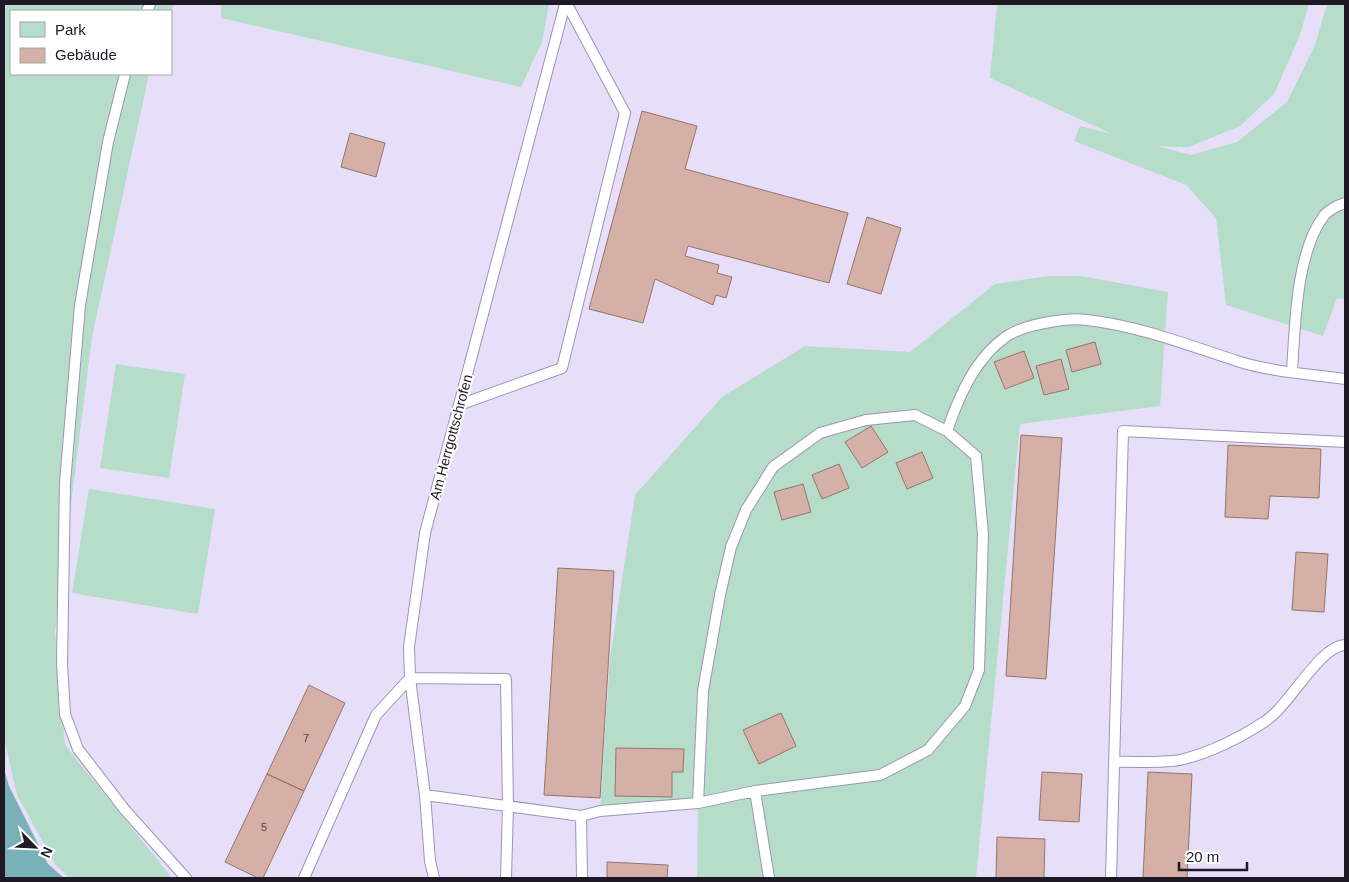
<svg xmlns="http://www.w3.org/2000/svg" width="1349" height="882" font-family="Arial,sans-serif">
	<rect width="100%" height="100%" fill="#e7dffa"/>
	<path fill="#b5ddca" d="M4,4H174L171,11H11V74H149L92,337L55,632L65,745L172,878H69L55,864L17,795L4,738Z
		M221,4H549L542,42L521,87L221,18Z
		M997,4H1309L1300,35L1274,94L1240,126L1189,147L1157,146L1191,155L1237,142L1287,102L1315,45L1327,4H1345V299L1337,298L1323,336L1226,305L1216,218L1186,185L1074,141L1080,126L1112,134L990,78Z
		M1048,276H1081L1168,292L1160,406L1020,424L976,878H697L698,803L600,811L610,658L635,495L722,397L805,346L910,352L995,284Z
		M116,364L185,374L169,478L100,468Z
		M89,489L215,509L198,614L72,593Z"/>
	<path fill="#78b1b7" d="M4,769L9,786L48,864L64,878H4Z"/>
	<path fill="#d5b0a6" stroke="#96746a" d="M642,111L697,126L685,169L848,213L829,283L688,246L685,256L719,265L717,273L732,277L726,298L716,295L713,305L655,279L643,323L589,309Z
		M350,133L385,143L376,177L341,167Z
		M867,217L901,228L881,294L847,284Z
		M1095,342L1101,364L1072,372L1066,350Z
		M1024,351L1034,378L1005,389L994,362Z
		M1061,359L1069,389L1044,395L1036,366Z
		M871,426L888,452L862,468L845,442Z
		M1021,435L1062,438L1046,679L1006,676Z
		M1228,445L1321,449L1319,498L1270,496L1268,519L1225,517Z
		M922,452L933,478L907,489L896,463Z
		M839,464L849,488L822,499L812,475Z
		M803,484L811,512L782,520L774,492Z
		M1296,552L1328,554L1324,612L1292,610Z
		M558,568L614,571L600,798L544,795Z
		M309,685L345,703L304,791L267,774Z
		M781,713L796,746L759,764L743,730Z
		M616,748L684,749L683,772H672V797L615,796Z
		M1042,772L1082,774L1079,822L1039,820Z
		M1148,772L1192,774L1187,878H1143Z
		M267,774L304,791L263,878H258L225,862Z
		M997,837L1045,839L1044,878H996Z
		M607,862L668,865L667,878H607Z"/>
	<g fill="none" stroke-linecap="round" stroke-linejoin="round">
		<g stroke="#9d94b3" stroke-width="12">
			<path id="lane" d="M147,11L150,4
				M125,74L108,142L80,305L65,483L62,664L65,714L78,749L125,810L186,878
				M1292,371C1295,327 1296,254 1323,217C1327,211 1338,205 1345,203
				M459,405L562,368L625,113L567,4
				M947,431C959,396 975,358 1007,336C1023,325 1067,317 1087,320C1139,326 1188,345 1237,361C1271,372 1310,374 1345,379
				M1116,762C1136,761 1166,764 1184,759C1211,752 1241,737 1264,722C1289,707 1319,646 1345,645
				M755,791L769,878
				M425,795L581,816L600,811L698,803L755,791L880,775L928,750L965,706L979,670L983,534L976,456L947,431L915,415L866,420L820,433L773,467L746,510L731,547L720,595L703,691L698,803
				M581,816L582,878
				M304,878L376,715L410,678L506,679L508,806L506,878
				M434,878L430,861L425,795L410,678L409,647L425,533L565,4
				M1111,878L1123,431L1345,442"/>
		</g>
		<use href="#lane" stroke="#fff" stroke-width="10"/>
	</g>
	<g text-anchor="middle" stroke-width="4" stroke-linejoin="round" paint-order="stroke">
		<g font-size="11" fill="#4b3f45">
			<text x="306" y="742">7</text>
			<text x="264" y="831">5</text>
		</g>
		<g font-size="14" fill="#1d1925" stroke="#fff">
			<text transform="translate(451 437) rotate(-75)" y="5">Am Herrgottschrofen</text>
		</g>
	</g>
	<rect width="1349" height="882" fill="none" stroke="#1d1925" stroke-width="10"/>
	<rect x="10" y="10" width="162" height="65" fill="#ffffff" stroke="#a5a3a8"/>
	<rect x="20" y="22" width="25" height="15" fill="#b5ddca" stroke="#a5a3a8"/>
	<text x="55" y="35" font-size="15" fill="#1d1925">Park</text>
	<rect x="20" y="48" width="25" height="15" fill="#d5b0a6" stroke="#a5a3a8"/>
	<text x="55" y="60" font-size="15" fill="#1d1925">Gebäude</text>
	<g transform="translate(35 847) rotate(114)" stroke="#ffffff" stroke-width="4" paint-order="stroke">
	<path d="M0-4L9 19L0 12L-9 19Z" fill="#1d1925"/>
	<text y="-8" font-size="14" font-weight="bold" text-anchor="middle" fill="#1d1925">N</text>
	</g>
	<path d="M1179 862v8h68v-8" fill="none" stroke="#1d1925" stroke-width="2.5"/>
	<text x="1186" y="862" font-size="15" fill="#1d1925" stroke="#ffffff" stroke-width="4" paint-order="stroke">20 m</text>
</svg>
